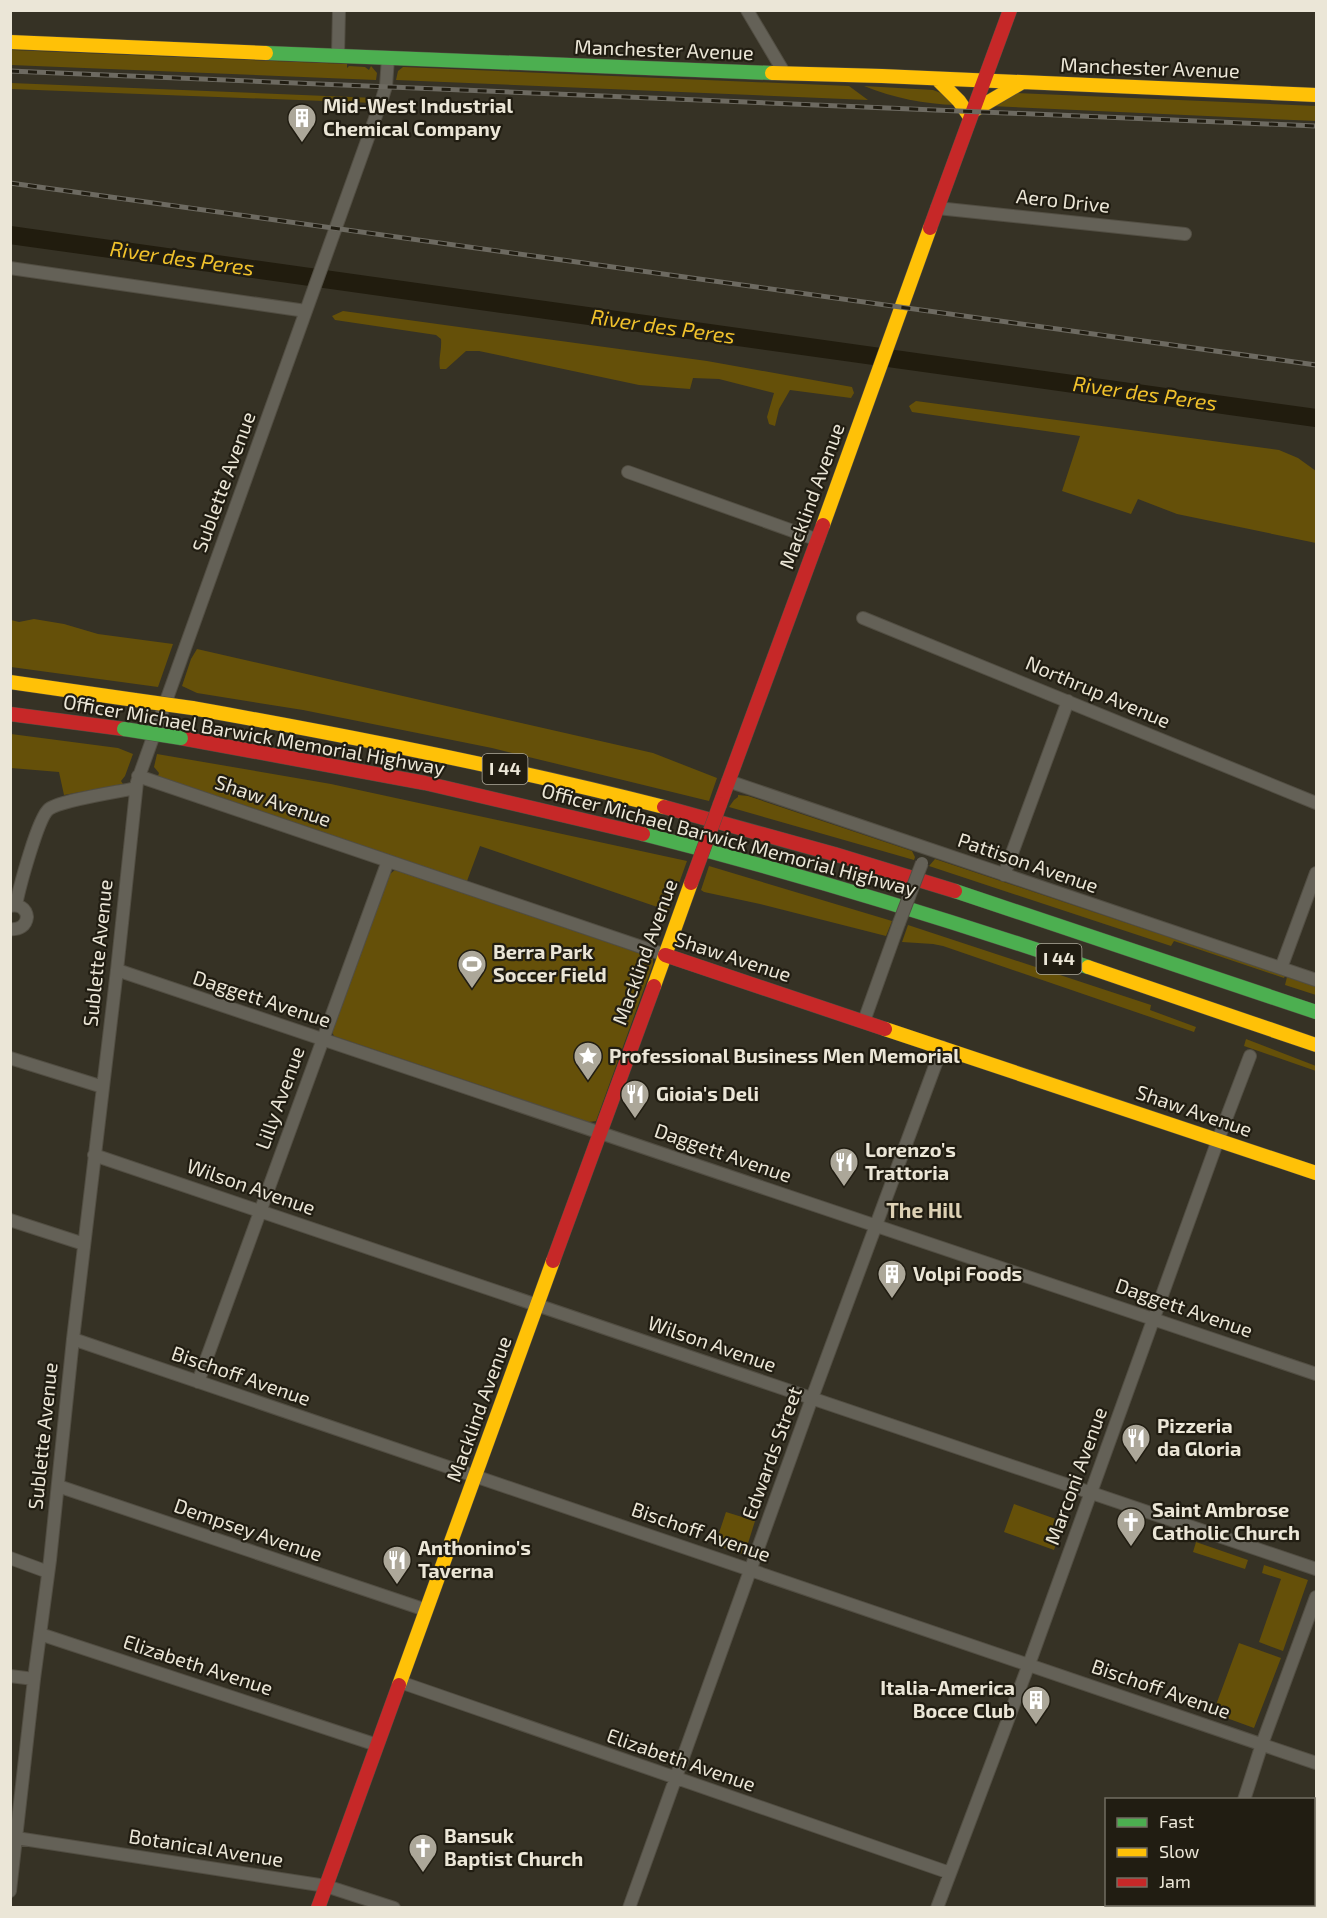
<svg xmlns="http://www.w3.org/2000/svg" width="1327" height="1918" font-family="'Exo 2',sans-serif">
	<rect width="100%" height="100%" fill="#363225"/>
	<path fill="#655009" d="M11,50L347,64V68L349,66L365,67L369,70L371,66L377,73L376,80L11,65Z
		M403,67L849,86L868,100L396,80L398,71Z
		M11,83L375,98L374,103L11,89Z
		M864,86L933,90L941,93L956,105C924,104 894,98 864,86Z
		M1016,93L1316,106V121L990,106Z
		M343,311L707,361L852,387L854,393L851,398L790,390L779,409L775,426L769,424L767,417L774,393L719,379L693,378L690,389L639,385L479,351H466L446,369H440C438,359 442,350 441,339L436,335L335,320L332,316Z
		M916,401L1279,450L1298,458L1316,471V543L1177,514L1138,499L1131,514L1062,491L1080,436L912,412L909,406Z
		M34,619L64,624L98,634L173,644L158,687L11,667V620L19,622Z
		M197,649L653,753L717,778L709,801L492,748L303,710L197,693L182,686L191,659Z
		M11,734L118,748L133,754L125,776L121,781L123,784L64,795L59,772L11,768Z
		M157,754L331,784L687,861L669,911L480,846L467,881L158,776L159,773L154,767Z
		M738,795L748,796L912,851L915,857L914,860L729,807L734,800L738,797Z
		M935,859L1285,976L1284,978L1174,941L1171,946L929,866Z
		M709,866L892,921L886,936L760,904L704,892L701,890Z
		M395,870L653,958V964L596,1121L589,1122L334,1036L332,1032L390,874Z
		M908,925L1151,1005L1150,1010L1196,1027L1194,1032L943,946L933,944L902,942Z
		M1287,977L1316,987V995L1285,985Z
		M1246,1039L1316,1066V1071L1244,1046Z
		M1014,1504L1064,1522L1054,1550L1004,1532Z
		M726,1512L755,1521L745,1553L742,1554L715,1545Z
		M1196,1542L1248,1560L1245,1569L1193,1552Z
		M1264,1565L1308,1580L1283,1651L1259,1642L1281,1579L1262,1573Z
		M1239,1643L1281,1658L1254,1728L1213,1713Z"/>
	<g fill="none" stroke-linecap="round" stroke-linejoin="round">
		<path stroke="#211c0e" stroke-width="18" d="M10,235L1316,418"/>
		<g stroke="#524e43" stroke-width="14">
			<path id="street" d="M747,10L785,74
				M338,55L339,10
				M937,208L1185,234
				M10,268L306,311
				M628,472L818,540
				M863,618L1316,803
				M138,776L665,955
				M728,781L1316,980
				M1004,875L1068,701
				M16,905C19,889 38,817 49,809C62,800 118,792 136,788
				M10,906C19,904 26,908 27,917C26,926 19,930 10,929
				M1281,968L1316,873
				M117,970L1316,1374
				M864,1021L899,923
				M10,1058L103,1087
				M94,1155L1316,1569
				M10,1220L84,1244
				M73,1339L1316,1763
				M198,1382L388,861
				M58,1486L426,1610
				M10,1558L48,1572
				M40,1634L377,1745
				M10,1676L34,1679
				M400,1682L950,1873
				M1244,1800L1262,1744L1316,1597
				M10,1837L326,1886L394,1908
				M10,1891L34,1679L50,1560L73,1339L117,970L137,782L382,99L386,86L388,58
				M1146,1904L1152,1908
				M629,1908L812,1398L942,1047
				M937,1908L1032,1656L1218,1140L1250,1056"/>
		</g>
		<g stroke="#524e43" stroke-width="15">
			<path id="fast" d="M266,53L772,73
				M643,834C793,872 941,917 1088,967
				M955,891L1316,1012"/>
		</g>
		<g stroke="#524e43" stroke-width="15">
			<path id="slow" d="M10,42L266,53
				M772,73L882,76L1316,95
				M937,79L959,101L970,117
				M973,111L1021,83
				M823,525L930,228
				M10,682L135,700
				M192,708C350,736 508,767 664,807
				M1088,967L1316,1045
				M654,986L691,883
				M885,1029L1316,1173
				M399,1685L553,1261"/>
		</g>
		<g stroke="#524e43" stroke-width="15">
			<path id="jam" d="M930,228L1010,10
				M10,714L124,729
				M181,738L425,783L643,834
				M720,804L823,525
				M664,807L834,854L955,891
				M665,955L885,1029
				M553,1261L654,986
				M318,1908L399,1685"/>
		</g>
		<use href="#street" stroke="#646157" stroke-width="12"/>
		<use href="#fast" stroke="#4caf50" stroke-width="14"/>
		<use href="#slow" stroke="#ffc107" stroke-width="14"/>
		<use href="#jam" stroke="#c62828" stroke-width="14"/>
		<g stroke="#6d6a61" stroke-width="5">
			<path id="rail" d="M10,71L1316,126
				M10,183L1316,365
				M1314,1880L1316,1878
				M1250,1908L1257,1904"/>
		</g>
		<use href="#rail" stroke="#211d12" stroke-width="3" stroke-dasharray="9" stroke-linecap="butt"/>
		<g stroke="#524e43" stroke-width="14" stroke-linecap="butt">
			<path id="street-bridge" d="M899,923L922,863"/>
		</g>
		<g stroke="#524e43" stroke-width="15" stroke-linecap="butt">
			<path id="fast-bridge" d="M124,729L181,738"/>
		</g>
		<g stroke="#524e43" stroke-width="15" stroke-linecap="butt">
			<path id="slow-bridge" d="M135,700L192,708"/>
		</g>
		<g stroke="#524e43" stroke-width="15" stroke-linecap="butt">
			<path id="jam-bridge" d="M691,883L720,804"/>
		</g>
		<use href="#street-bridge" stroke="#646157" stroke-width="12"/>
		<use href="#fast-bridge" stroke="#4caf50" stroke-width="14"/>
		<use href="#slow-bridge" stroke="#ffc107" stroke-width="14"/>
		<use href="#jam-bridge" stroke="#c62828" stroke-width="14"/>
	</g>
	<defs>
		<g id="building-pin" transform="scale(1.5)"><path d="M0 17L-7.5 6A9.5 9.5 0 1 1 7.5 6Z" fill="#aca799" stroke="#211d12"/><path d="M-4-6H4V6H1V3H-1V6H-4ZM-2.5-4.3h1.7v1.8h-1.7ZM.8-4.3h1.7v1.8H.8ZM-2.5-1h1.7V.8h-1.7ZM.8-1h1.7V.8H.8Z" fill="#fff"/></g>
		<g id="stadium-pin" transform="scale(1.5)"><path d="M0 17L-7.5 6A9.5 9.5 0 1 1 7.5 6Z" fill="#aca799" stroke="#211d12"/><path d="M0-5a6.5 5 0 1 0 0 10a6.5 5 0 1 0 0-10ZM-3.5-1.8h7v3.6h-7Z" fill="#fff"/></g>
		<g id="sight-pin" transform="scale(1.5)"><path d="M0 17L-7.5 6A9.5 9.5 0 1 1 7.5 6Z" fill="#aca799" stroke="#211d12"/><path d="M0-6L1.8-2.2L6-1.7L2.9 1.2L3.7 5.4L0 3.3L-3.7 5.4L-2.9 1.2L-6-1.7L-1.8-2.2Z" fill="#fff"/></g>
		<g id="restaurant-pin" transform="scale(1.5)"><path d="M0 17L-7.5 6A9.5 9.5 0 1 1 7.5 6Z" fill="#aca799" stroke="#211d12"/><path d="M-5-6h1v4h1v-4h1v4h1v-4h1v5L-1.5 .5V6h-2V.5L-5-1ZM5-6V6H3V1.5H1.5Q1.5-4 5-6Z" fill="#fff"/></g>
		<g id="church-pin" transform="scale(1.5)"><path d="M0 17L-7.5 6A9.5 9.5 0 1 1 7.5 6Z" fill="#aca799" stroke="#211d12"/><path d="M-1.2-6h2.4v3.5h3.3v2.4h-3.3V6h-2.4V-.1h-3.3v-2.4h3.3Z" fill="#fff"/></g>
	</defs>
	<g fill-rule="evenodd">
		<use href="#building-pin" x="302" y="118"/>
		<use href="#stadium-pin" x="472" y="964"/>
		<use href="#sight-pin" x="588" y="1056"/>
		<use href="#restaurant-pin" x="635" y="1094"/>
		<use href="#restaurant-pin" x="844" y="1162"/>
		<use href="#building-pin" x="892" y="1274"/>
		<use href="#restaurant-pin" x="1136" y="1438"/>
		<use href="#church-pin" x="1131" y="1522"/>
		<use href="#restaurant-pin" x="397" y="1560"/>
		<use href="#building-pin" x="1036" y="1700"/>
		<use href="#church-pin" x="423" y="1848"/>
	</g>
	<g text-anchor="middle" stroke-width="4.5" stroke-linejoin="round" paint-order="stroke">
		<g fill="#211d12" stroke="#aeaa9c" stroke-width="1.5">
			<rect x="482.5" y="754" width="45" height="30" rx="4.5"/>
			<rect x="1036.5" y="944" width="45" height="30" rx="4.5"/>
		</g>
		<g font-size="18" font-weight="bold" fill="#ebe6d7">
			<text x="505" y="775">I 44</text>
			<text x="1059" y="965">I 44</text>
		</g>
		<g font-size="20" fill="#ebe6d7" stroke="#211d12">
			<text transform="translate(664 50) rotate(2)" y="7">Manchester Avenue</text>
			<text transform="translate(1150 68) rotate(2)" y="7">Manchester Avenue</text>
			<text transform="translate(1063 201) rotate(6)" y="7">Aero Drive</text>
			<text transform="translate(224 482) rotate(-70)" y="7">Sublette Avenue</text>
			<text transform="translate(812 496) rotate(-70)" y="7">Macklind Avenue</text>
			<text transform="translate(1098 692) rotate(23)" y="7">Northrup Avenue</text>
			<text transform="translate(254 735) rotate(10)" y="7">Officer Michael Barwick Memorial Highway</text>
			<text transform="translate(273 801) rotate(19)" y="7">Shaw Avenue</text>
			<text transform="translate(729 840) rotate(15)" y="7">Officer Michael Barwick Memorial Highway</text>
			<text transform="translate(1028 863) rotate(19)" y="7">Pattison Avenue</text>
			<text transform="translate(645 952) rotate(-70)" y="7">Macklind Avenue</text>
			<text transform="translate(98 953) rotate(-84)" y="7">Sublette Avenue</text>
			<text transform="translate(733 957) rotate(18)" y="7">Shaw Avenue</text>
			<text transform="translate(262 999) rotate(18)" y="7">Daggett Avenue</text>
			<text transform="translate(280 1098) rotate(-70)" y="7">Lilly Avenue</text>
			<text transform="translate(1194 1111) rotate(19)" y="7">Shaw Avenue</text>
			<text transform="translate(723 1153) rotate(19)" y="7">Daggett Avenue</text>
			<text transform="translate(251 1187) rotate(19)" y="7">Wilson Avenue</text>
			<text transform="translate(1184 1308) rotate(19)" y="7">Daggett Avenue</text>
			<text transform="translate(712 1344) rotate(19)" y="7">Wilson Avenue</text>
			<text transform="translate(241 1376) rotate(19)" y="7">Bischoff Avenue</text>
			<text transform="translate(479 1409) rotate(-70)" y="7">Macklind Avenue</text>
			<text transform="translate(43 1436) rotate(-84)" y="7">Sublette Avenue</text>
			<text transform="translate(772 1453) rotate(-70)" y="7">Edwards Street</text>
			<text transform="translate(1076 1476) rotate(-70)" y="7">Marconi Avenue</text>
			<text transform="translate(248 1530) rotate(19)" y="7">Dempsey Avenue</text>
			<text transform="translate(701 1532) rotate(19)" y="7">Bischoff Avenue</text>
			<text transform="translate(198 1665) rotate(18)" y="7">Elizabeth Avenue</text>
			<text transform="translate(1161 1689) rotate(19)" y="7">Bischoff Avenue</text>
			<text transform="translate(681 1760) rotate(19)" y="7">Elizabeth Avenue</text>
			<text transform="translate(206 1848) rotate(9)" y="7">Botanical Avenue</text>
		</g>
		<g font-size="20" font-weight="bold" fill="#ebe6d7" stroke="#211d12" text-anchor="start">
			<text x="323" y="113">Mid-West Industrial<tspan x="323" dy="23">Chemical Company</tspan></text>
			<text x="493" y="959">Berra Park<tspan x="493" dy="23">Soccer Field</tspan></text>
			<text x="609" y="1063">Professional Business Men Memorial</text>
			<text x="656" y="1101">Gioia's Deli</text>
			<text x="865" y="1157">Lorenzo's<tspan x="865" dy="23">Trattoria</tspan></text>
			<text x="913" y="1281">Volpi Foods</text>
			<text x="1157" y="1433">Pizzeria<tspan x="1157" dy="23">da Gloria</tspan></text>
			<text x="1152" y="1517">Saint Ambrose<tspan x="1152" dy="23">Catholic Church</tspan></text>
			<text x="418" y="1555">Anthonino's<tspan x="418" dy="23">Taverna</tspan></text>
			<text x="1015" y="1695" text-anchor="end">Italia-America<tspan x="1015" dy="23">Bocce Club</tspan></text>
			<text x="444" y="1843">Bansuk<tspan x="444" dy="23">Baptist Church</tspan></text>
		</g>
		<g font-size="21" font-style="italic" fill="#f1c22c" stroke="#211d12">
			<text transform="translate(182 259) rotate(8)" y="7">River des Peres</text>
			<text transform="translate(663 327) rotate(8)" y="7">River des Peres</text>
			<text transform="translate(1145 394) rotate(8)" y="7">River des Peres</text>
		</g>
		<g font-size="21" font-weight="bold" fill="#ddd1b4" stroke="#211d12">
			<text x="924" y="1218">The Hill</text>
		</g>
	</g>
	<rect width="1327" height="1918" fill="none" stroke="#ebe6d7" stroke-width="24"/>
	<rect x="1105" y="1798" width="210" height="108" fill="#211d12" stroke="#726d61" stroke-width="1.5"/>
	<rect x="1117" y="1818" width="30" height="9" fill="#4caf50" stroke="#726d61" stroke-width="1.5"/>
	<text x="1159" y="1828" font-size="18" fill="#ebe6d7">Fast</text>
	<rect x="1117" y="1848" width="30" height="9" fill="#ffc107" stroke="#726d61" stroke-width="1.5"/>
	<text x="1159" y="1858" font-size="18" fill="#ebe6d7">Slow</text>
	<rect x="1117" y="1878" width="30" height="9" fill="#c62828" stroke="#726d61" stroke-width="1.5"/>
	<text x="1159" y="1888" font-size="18" fill="#ebe6d7">Jam</text>
</svg>
